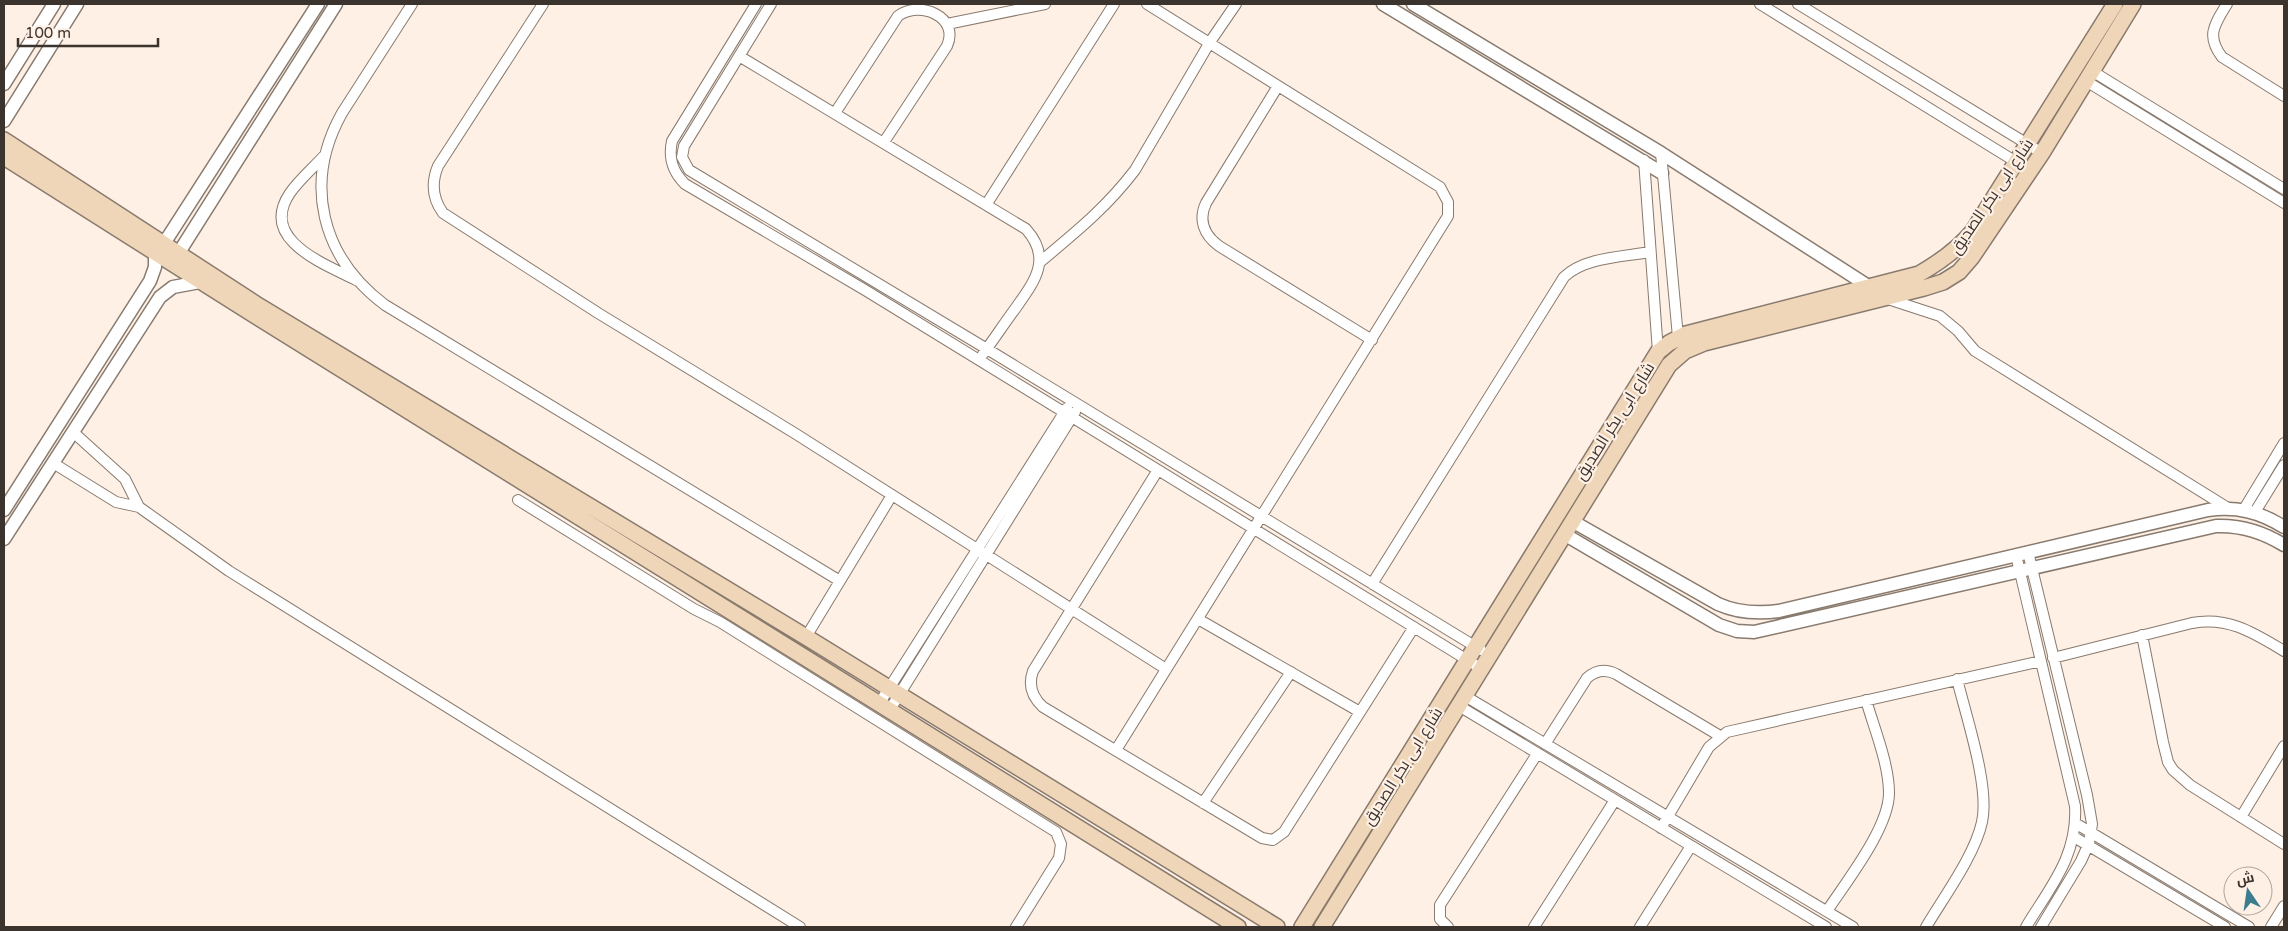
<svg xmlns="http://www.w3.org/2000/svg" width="2288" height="931" font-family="'Varela Round',Cairo,sans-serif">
	<rect width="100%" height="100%" fill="#fef0e5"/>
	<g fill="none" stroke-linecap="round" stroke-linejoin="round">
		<g stroke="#897a6e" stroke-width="12">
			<path id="minor" d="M412,4L342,113C303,183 321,257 385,305L840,581
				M543,4L438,166C431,183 432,198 443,213L598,313L796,434L1166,669
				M756,4L672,141C668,159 673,172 685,184L865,290L1482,669
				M771,4L684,146L682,157L689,170L987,349L1481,650
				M1760,4L2021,165
				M1798,4L2042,153
				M2227,4C2214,25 2206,36 2222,57L2284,96
				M947,24L1045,4
				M739,56L1026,229C1053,259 1034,282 1015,309C1004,324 994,339 983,354
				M2092,71L2284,189
				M2086,81L2284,203
				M1278,86L1206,203C1198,220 1204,235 1219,246L1372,340
				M835,113L898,16C920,0 960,17 947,46L884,142
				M1661,153L1678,337
				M324,156C313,168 299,180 290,193C258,240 325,264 356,280
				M1644,160L1658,352
				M986,205L1114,4
				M1040,262C1076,232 1106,208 1135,170L1210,42L1236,4
				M1888,299L1940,316L1958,331L1975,351L2228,508
				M73,432L125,479L139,507
				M53,463L116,502L139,507L229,571L800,927
				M1158,470L1033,671C1028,685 1032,697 1043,707L1262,838L1273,840L1284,832L1414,627
				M518,500L694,609L720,622L1056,832L1061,844L1059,858L1016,927
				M2244,509L2284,443
				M2255,512L2284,465
				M2028,552L2087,795L2092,824L2089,843L2081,861L2041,927
				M2016,555L2075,806C2078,856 2050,887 2026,927
				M1372,584L1564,277C1585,257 1623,257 1650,252
				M1198,619L1360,712
				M2142,635L2163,742L2168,762L2173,770L2190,785L2284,844
				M806,637L892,495
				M2053,658L2192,623C2228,616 2254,633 2284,651
				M1465,696L1853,927
				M879,704L1067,408
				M1459,706L1826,927
				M889,711L1075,412
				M1545,744L1587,678C1596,670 1606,669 1616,674L1720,736
				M1116,750L1448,216V202L1440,187L1147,4
				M1203,803L1291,672
				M2241,817L2284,746
				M2075,823L2249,927
				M1661,828L1709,747L1727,732L2041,661
				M2074,837L2225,927
				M1827,911C1846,882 1889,828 1889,793C1889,764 1874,728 1866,700
				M1448,927L1440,919V905L1537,754
				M1534,927L1615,800
				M1640,927L1691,846
				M1926,927C1943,898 1975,855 1982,822C1990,787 1966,716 1957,679
				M2271,927L2284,906"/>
		</g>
		<g stroke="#897a6e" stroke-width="15">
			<path id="tertiary" d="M1383,4L1662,173
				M1413,4L1661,153L1876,291
				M4,84L54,4
				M4,121L77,4
				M163,245L318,4
				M178,254L336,4
				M4,510L150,281L155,267V252
				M1572,521L1718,604C1738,613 1757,614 1779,611L2208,510C2237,506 2260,512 2284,527
				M1564,534L1719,625L1737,631L1754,632L2216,526C2242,525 2263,532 2284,545
				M4,539L160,297L173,287L200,282"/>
		</g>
		<g stroke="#897a6e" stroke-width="18">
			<path id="secondary" d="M4,140L259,306L806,637L1277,927
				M4,157L254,315L1238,927
				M1302,927L1658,352L1669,343L1686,334L1919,274C1940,262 1957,250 1973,231L2115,4
				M1322,927L1669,365L1685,351L1704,343L1924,288L1943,282L1959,272L1972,257L2042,153L2133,4"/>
		</g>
		<use href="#minor" stroke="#fff" stroke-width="10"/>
		<use href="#tertiary" stroke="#fff" stroke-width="12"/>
		<use href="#secondary" stroke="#efd6b8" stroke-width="15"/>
	</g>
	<g text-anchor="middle" stroke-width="4.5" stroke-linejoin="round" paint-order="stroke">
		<g font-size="16" fill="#3a332e" stroke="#fef0e5">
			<text transform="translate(1991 196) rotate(-56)" y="6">شارع ابى بكر الصديق</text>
			<text transform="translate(1614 421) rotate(-58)" y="6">شارع ابى بكر الصديق</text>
			<text transform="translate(1402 766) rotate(-58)" y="6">شارع ابى بكر الصديق</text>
		</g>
	</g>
	<rect width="2288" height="931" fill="none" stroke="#3a332e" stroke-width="10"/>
	<g transform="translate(2248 891) rotate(347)"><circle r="24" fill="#fef0e5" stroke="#b0a49c"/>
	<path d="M0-4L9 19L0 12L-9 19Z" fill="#3b7d8f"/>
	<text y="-8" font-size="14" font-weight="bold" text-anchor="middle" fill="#3a332e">ش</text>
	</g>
	<path d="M18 38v8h140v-8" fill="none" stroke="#3a332e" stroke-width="2.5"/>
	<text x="25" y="38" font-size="15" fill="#3a332e" stroke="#fef0e5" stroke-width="4" paint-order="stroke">100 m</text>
</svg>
